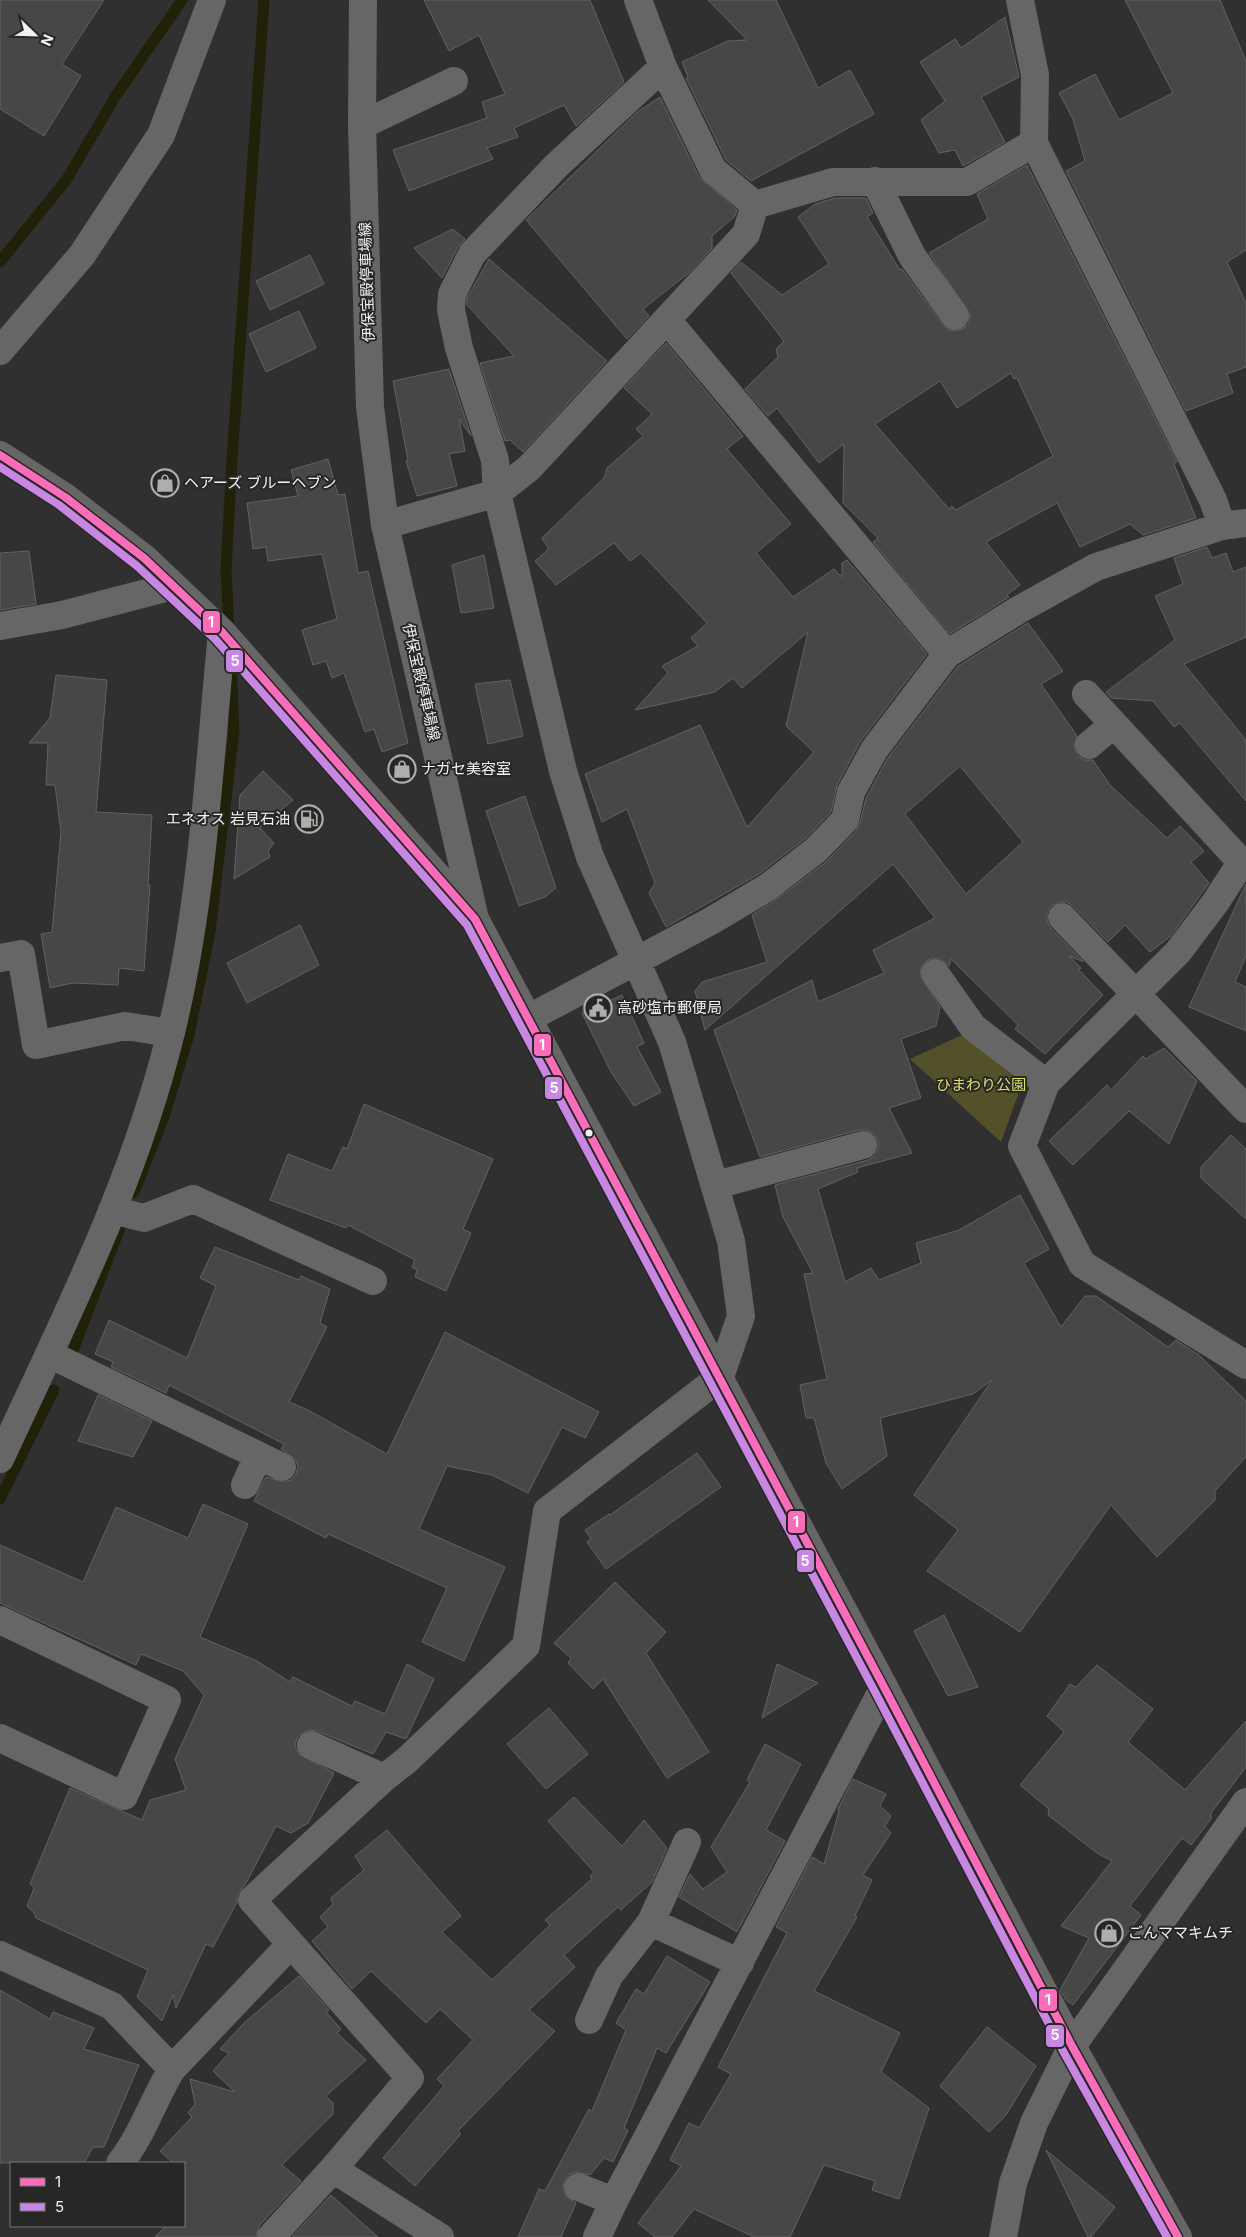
<svg xmlns="http://www.w3.org/2000/svg" width="1246" height="2237" font-family="Inter,'Noto Sans JP',sans-serif">
	<rect width="100%" height="100%" fill="#303030"/>
	<path fill="#525129" d="M964,1034L1022,1084L1001,1142L910,1059Z"/>
	<g fill="none" stroke-linecap="round" stroke-linejoin="round">
		<path stroke="#21210a" stroke-width="11" d="M0,262L67,179L115,97L182,0
			M229,633L226,569L232,459L264,0
			M134,1192L164,1117L189,1035L210,932L234,731L231,664
			M74,1348L126,1212
			M0,1499L54,1390"/>
	</g>
	<path fill="#474747" stroke="#636263" fill-rule="evenodd" d="M0,0H104L62,64L81,76L44,136L0,109Z
		M424,0H590L624,82L576,126L564,105L514,128L518,137L487,148L493,159L409,191L393,150L487,118L482,102L505,94L479,35L449,51Z
		M708,0H776L818,88L850,70L874,114L751,181L726,160L686,78L688,77L682,62L728,41L747,40Z
		M1125,0H1220L1246,61V250L1227,262L1246,303V367L1227,374L1233,393L1186,411L1066,171L1085,161L1073,119L1059,93L1095,74L1119,120L1173,93Z
		M1005,17L1019,77L981,97L1005,142L963,166L955,150L939,153L921,120L945,101L920,62L955,39L961,48Z
		M660,97L699,177L737,210L735,216L712,236V248L690,272L643,309L649,316L627,339L526,220L637,112Z
		M1027,165L1177,462L1174,464L1196,518L1143,535L1130,524L1080,547L1057,503L986,542L1020,585L1007,595L1009,597L950,634L873,542L878,538L843,503L844,444L819,463L777,408L768,416L745,389L778,357L776,349L784,341L731,273L741,262L782,295L829,264L798,217L815,204L835,198H866L873,213L867,217L900,270L902,269L943,325L949,330L957,331L964,328L969,323L970,314L929,253L988,219L977,194ZM1011,373L1014,379L1017,378L1053,456L956,510L952,506L949,509L875,424L940,381L957,408Z
		M453,229L465,239L458,247L442,278L414,248Z
		M310,255L324,284L270,310L256,281Z
		M489,259L607,361L523,452L510,440L505,441L480,363L514,356L467,305V298Z
		M299,311L316,348L266,372L249,334Z
		M666,343L743,436L727,449L791,524L756,553L793,597L834,569L842,577V563L847,560L927,654L860,742L837,785L831,812L806,838L759,874L666,927L649,893L655,883L627,809L602,822L585,774L700,725L747,827L814,752L786,726L808,632L742,688L733,678L715,692L635,710L668,673L662,666L698,646L691,638L707,623L641,553L630,561L614,543L556,585L535,561L549,549L542,538L604,478L607,468L643,436L636,429L652,414L624,388Z
		M449,369L471,436L459,419L465,451L449,454L457,486L417,496L406,461L408,460L393,381Z
		M328,459L338,495L345,494L358,573L368,571L408,743L382,752L374,729L365,732L344,673L332,678L326,661L313,665L302,630L337,619L322,554L268,561L266,547L253,549L247,503L298,496L291,470Z
		M1207,547L1212,558L1226,553L1233,572L1246,567V637L1184,664L1246,740V801L1180,723L1174,727L1153,701L1111,698L1106,692L1175,640L1155,596L1183,584L1174,558Z
		M29,551L36,604L0,610V553Z
		M484,555L494,608L461,613L452,565Z
		M1028,623L1063,671L1041,684L1077,736L1074,747L1077,755L1084,760H1093L1110,785L1167,838L1180,826L1204,851L1191,862L1209,883L1171,936L1150,952L1125,925L1108,942L1073,906L1067,902H1059L1051,906L1047,913V921L1050,927L1084,962L1069,956L1081,968L1079,970L1103,995L1045,1054L1015,1029L1018,1025L951,959L949,966L941,959L933,958L926,961L921,967L920,975L940,1007L936,1026L901,1039L921,1098L889,1108L912,1153L857,1168L858,1172L818,1189L845,1282L871,1268L879,1280L921,1263L916,1243L959,1230L1020,1195L1049,1249L1024,1263L1061,1327L1085,1296H1096L1168,1347L1176,1340L1199,1355L1246,1401V1457L1215,1491V1500L1157,1557L1111,1505L1020,1632L927,1571L958,1530L914,1495L992,1380L973,1394L880,1418L887,1456L842,1489L826,1463L814,1418H806L800,1385L827,1379L804,1274L813,1273L783,1217L775,1185L868,1160L874,1156L878,1149V1141L874,1134L866,1130H859L760,1157L714,1030L812,980L818,1002L884,973L873,950L935,918L893,864L705,1030L695,991L702,982L767,962L752,915L777,899L826,862L856,831L860,823L866,798L887,759L958,666ZM960,766L1023,842L966,894L905,814Z
		M56,675L107,680L96,812L152,815L148,885H150L144,971L119,968L118,985L73,983L50,988L41,934L52,932L61,832L55,785H46L48,743H29L50,718Z
		M510,680L523,736L488,744L475,684Z
		M263,771L293,800L260,828L274,843L268,851L270,857L234,879L240,795Z
		M525,796L556,888L545,897L519,906L486,811Z
		M1246,884V956L1235,982L1246,987V1031L1189,1007Z
		M300,925L319,965L247,1003L227,963Z
		M622,995L644,1043L637,1047L661,1092L634,1106L611,1072L582,1013Z
		M1164,1048L1197,1081L1169,1144L1129,1111L1073,1165L1049,1141L1107,1085L1111,1090L1143,1056L1146,1059Z
		M364,1104L493,1159L463,1229L471,1233L446,1291L415,1277L417,1270L412,1267L415,1260L348,1225L346,1228L270,1200L288,1154L332,1171L343,1147L347,1149Z
		M1231,1135L1246,1149V1219L1201,1178V1167Z
		M215,1247L299,1280L301,1276L330,1289L320,1323L327,1327L289,1402L308,1410L387,1454L445,1332L599,1412L585,1438L562,1427L528,1493L492,1475L447,1466L419,1529L505,1567L464,1661L422,1642L447,1588L328,1534L326,1538L254,1501L266,1477L284,1482L291,1480L296,1474L298,1466L295,1459L281,1449L284,1444L169,1385L166,1393L111,1367L113,1362L95,1354L109,1320L187,1358L216,1286L200,1278Z
		M98,1395L152,1421L133,1457L78,1441Z
		M697,1453L721,1487L606,1569L587,1542L591,1539L585,1530L609,1514L610,1515Z
		M203,1504L248,1524L200,1637L257,1661L290,1682L293,1677L352,1706L355,1701L385,1714L407,1664L434,1679L406,1739L386,1732L373,1754L317,1731L309,1730L302,1733L297,1738L295,1746L299,1754L334,1773L308,1823L291,1833L276,1826L245,1885L237,1895V1902L213,1947L206,1944L176,2008L173,1995L162,2021L137,1997L148,1970L36,1918L35,1914L27,1906L34,1888L30,1884L70,1788L142,1820L150,1800L186,1790L175,1759L204,1695L183,1671L141,1654L136,1665L0,1603V1545L83,1582L116,1507L188,1538Z
		M615,1582L666,1632L646,1653L709,1752L667,1778L603,1679L593,1689L568,1663L571,1658L554,1643Z
		M944,1615L978,1687L948,1696L914,1631Z
		M777,1664L818,1683L762,1718Z
		M1097,1665L1153,1709L1128,1742L1185,1790L1246,1721V1767L1211,1813V1819L1191,1845L1182,1838L1130,1906L1141,1915L1073,2005L1066,2000L1060,1990L1089,1938L1061,1926L1112,1861L1097,1853L1048,1815L1049,1809L1020,1785L1064,1732L1047,1716L1070,1684L1076,1687Z
		M549,1708L588,1754L546,1789L507,1744Z
		M765,1744L801,1764L766,1830L785,1841L737,1932L679,1897L690,1874L703,1889L727,1872L711,1847L750,1782L747,1780Z
		M853,1779L886,1794L880,1806L891,1816L885,1826L891,1833L863,1875L872,1880L855,1916L857,1917L814,1991L900,2033L881,2072L929,2108L899,2199L872,2190L875,2181L824,2165L790,2237H754L694,2209L672,2237H655L638,2223L681,2166L670,2160L689,2123L699,2128L731,2074L718,2067L787,1933L776,1927L812,1857L824,1864L839,1811L838,1809Z
		M574,1797L622,1846L644,1820L667,1848L652,1882L621,1910L618,1907L564,1955L575,1967L529,2010L555,2031L458,2131L461,2134L415,2186L383,2158L444,2086L437,2079L473,2040L440,2009L426,2023L371,1971L352,1989L312,1941L328,1927L320,1917L333,1904L331,1898L364,1870L355,1856L387,1830L461,1916L442,1932L492,1980L550,1925L545,1920L592,1879L590,1876L594,1872L548,1821Z
		M667,1956L710,1982L666,2053L657,2048L624,2128L628,2130L613,2162L604,2158L590,2175L575,2172L568,2175L564,2181L563,2189L566,2196L576,2203L561,2237H518L539,2189L545,2191L589,2109L592,2111L626,2030L616,2023L636,1989L644,1994Z
		M299,1976L329,2010L326,2012L341,2029L337,2033L366,2060L326,2096L333,2103V2114L282,2165L301,2181L259,2226L256,2237H155L166,2226H184V2163H173L160,2151L192,2117L188,2113L195,2104L190,2079L235,2092L213,2071L229,2053L220,2049L244,2023Z
		M0,1990L50,2019L53,2012L94,2028L84,2049L139,2065L104,2147H93L84,2163H0Z
		M987,2027L1036,2066L1006,2115L989,2132L940,2086Z
		M1046,2150L1115,2207L1091,2237H1088Z
		M331,2195L378,2237H292Z"/>
	<g fill="none" stroke-linecap="round" stroke-linejoin="round">
		<path stroke="#666" stroke-width="28" d="M638,0L663,67L713,170L755,205
			M1020,0L1035,75L1034,143L1213,500L1222,526
			M362,125L454,81
			M875,181L912,256L955,316
			M755,205L833,182H967L1034,143
			M667,320L947,654
			M0,351L82,255L161,135L212,0
			M0,455L65,497L144,558L222,632L475,919
			M385,525L497,493L529,468L746,234L755,205
			M0,626L62,615L173,586
			M1086,694L1246,867
			M1089,745L1113,725
			M1241,863L1215,903L1178,952L1046,1083L1022,1146L1082,1264L1246,1365
			M1062,917L1246,1109
			M0,958L21,954L36,1045L125,1026L171,1033
			M935,973L973,1027L1046,1083
			M529,1018L711,921L768,887L816,850L845,820L851,792L874,750L947,654L1020,609L1096,567L1222,526L1246,523
			M716,1185L863,1145
			M112,1210L144,1218L193,1199L373,1281
			M49,1354L282,1467
			M0,1459C64,1321 135,1181 171,1032C203,902 209,765 222,632
			M245,1485L258,1456
			M0,1620L167,1700L124,1796L0,1738
			M311,1745L384,1778
			M651,1922L740,1963
			M0,1955L112,2006L172,2069
			M589,2020L609,1976L651,1922L687,1842
			M120,2163C142,2136 153,2100 172,2069L291,1944
			M333,2169L440,2237
			M578,2187L614,2201
			M271,2237L333,2169L410,2078L252,1900L384,1778L407,1760L526,1646L547,1511L720,1377L741,1316L731,1241L672,1042L590,857L563,771L497,493L495,460L459,348L451,310L452,294L472,254L556,166L663,67
			M597,2237L614,2201L884,1687
			M1003,2237L1013,2183L1034,2123L1072,2046L1246,1802"/>
		<path stroke="#666" stroke-width="28" d="M363,0L362,125L370,407L385,525L475,919L884,1687L1072,2046L1178,2237"/>
		<g stroke="#272825" stroke-width="11">
			<path id="bus-1" d="M0,455L65,497L144,558L222,632L475,919L884,1687L1072,2046L1178,2237"/>
		</g>
		<g stroke="#272825" stroke-width="11">
			<path id="bus-2" d="M0,467L59,505L137,566L215,639L467,925L875,1692L1063,2051L1167,2237"/>
		</g>
		<use href="#bus-1" stroke="#fb6dba" stroke-width="8"/>
		<use href="#bus-2" stroke="#c787e3" stroke-width="8"/>
	</g>
	<defs>
		<g id="shop-ring" transform="scale(1.4375)"><circle r="9.5" fill="#272825" stroke="#aeaead" stroke-width="1.5"/><path d="M-5-2.5h2.3a2.7 3.5 0 0 1 5.4 0H5L5.5 6h-11ZM-1.5-2.5h3a1.5 2.3 0 0 0-3 0Z" fill="#aeaead"/></g>
		<g id="fuel-ring" transform="scale(1.4375)"><circle r="9.5" fill="#272825" stroke="#aeaead" stroke-width="1.5"/><path d="M-5.5-6h7V0h2V4h1.3V-2.5L3-4.5l.8-.8L6-3V5H2.5V1h-1V6h-7ZM-4.2-4.7v3.2H.2V-4.7Z" fill="#aeaead"/></g>
		<g id="civic-ring" transform="scale(1.4375)"><circle r="9.5" fill="#272825" stroke="#aeaead" stroke-width="1.5"/><path d="M-.6-6.5H3V-4.5H.6V-3L4-1V1h2V6H-6V1h2V-1L-.6-3ZM-1.2 2.5V6h2.4V2.5Z" fill="#aeaead"/></g>
	</defs>
	<g fill-rule="evenodd">
		<use href="#shop-ring" x="165" y="483"/>
		<use href="#shop-ring" x="402" y="769"/>
		<use href="#fuel-ring" x="309" y="819"/>
		<use href="#civic-ring" x="598" y="1008"/>
		<use href="#shop-ring" x="1109" y="1933"/>
	</g>
	<circle fill="#f2f2f0" stroke="#272825" stroke-width="2" cx="589" cy="1133" r="4.5"/>
	<g text-anchor="middle" stroke-width="4" stroke-linejoin="round" paint-order="stroke">
		<g font-size="15" fill="#f2f2f0" stroke="#272825">
			<text transform="translate(367 282) rotate(-92)" y="5">伊保宝殿停車場線</text>
			<text transform="translate(421 682) rotate(77)" y="5">伊保宝殿停車場線</text>
		</g>
		<g font-size="15" fill="#f2f2f0" stroke="#272825" text-anchor="start">
			<text x="184" y="488">ヘアーズ ブルーヘブン</text>
			<text x="421" y="774">ナガセ美容室</text>
			<text x="290" y="824" text-anchor="end">エネオス 岩見石油</text>
			<text x="617" y="1013">高砂塩市郵便局</text>
			<text x="1128" y="1938">ごんママキムチ</text>
		</g>
		<g font-size="15" fill="#dedc6d" stroke="#272825">
			<text x="981" y="1090">ひまわり公園</text>
		</g>
	</g>
	<g stroke="#272825" stroke-width="2">
		<rect x="202" y="610" width="19" height="24" rx="5" fill="#fb6dba"/>
		<rect x="225" y="649" width="19" height="24" rx="5" fill="#c787e3"/>
		<rect x="533" y="1033" width="19" height="24" rx="5" fill="#fb6dba"/>
		<rect x="544" y="1076" width="19" height="24" rx="5" fill="#c787e3"/>
		<rect x="787" y="1510" width="19" height="24" rx="5" fill="#fb6dba"/>
		<rect x="796" y="1549" width="19" height="24" rx="5" fill="#c787e3"/>
		<rect x="1038" y="1988" width="20" height="24" rx="5" fill="#fb6dba"/>
		<rect x="1045" y="2024" width="20" height="24" rx="5" fill="#c787e3"/>
	</g>
	<g font-size="14" text-anchor="middle" font-weight="bold" fill="#fff">
		<text x="211" y="627">1</text>
		<text x="235" y="666">5</text>
		<text x="542" y="1050">1</text>
		<text x="554" y="1093">5</text>
		<text x="796" y="1527">1</text>
		<text x="805" y="1566">5</text>
		<text x="1048" y="2005">1</text>
		<text x="1055" y="2040">5</text>
	</g>
	<rect x="10" y="2162" width="175" height="65" fill="#272825" stroke="#787976"/>
	<rect x="20" y="2178" width="25" height="8" fill="#fb6dba" stroke="#787976"/>
	<text x="55" y="2187" font-size="15" fill="#f2f2f0">1</text>
	<rect x="20" y="2203" width="25" height="8" fill="#c787e3" stroke="#787976"/>
	<text x="55" y="2212" font-size="15" fill="#f2f2f0">5</text>
	<g transform="translate(35 35) rotate(113)" stroke="#272825" stroke-width="4" paint-order="stroke">
	<path d="M0-4L9 19L0 12L-9 19Z" fill="#f2f2f0"/>
	<text y="-8" font-size="14" font-weight="bold" text-anchor="middle" fill="#f2f2f0">N</text>
	</g>
</svg>
